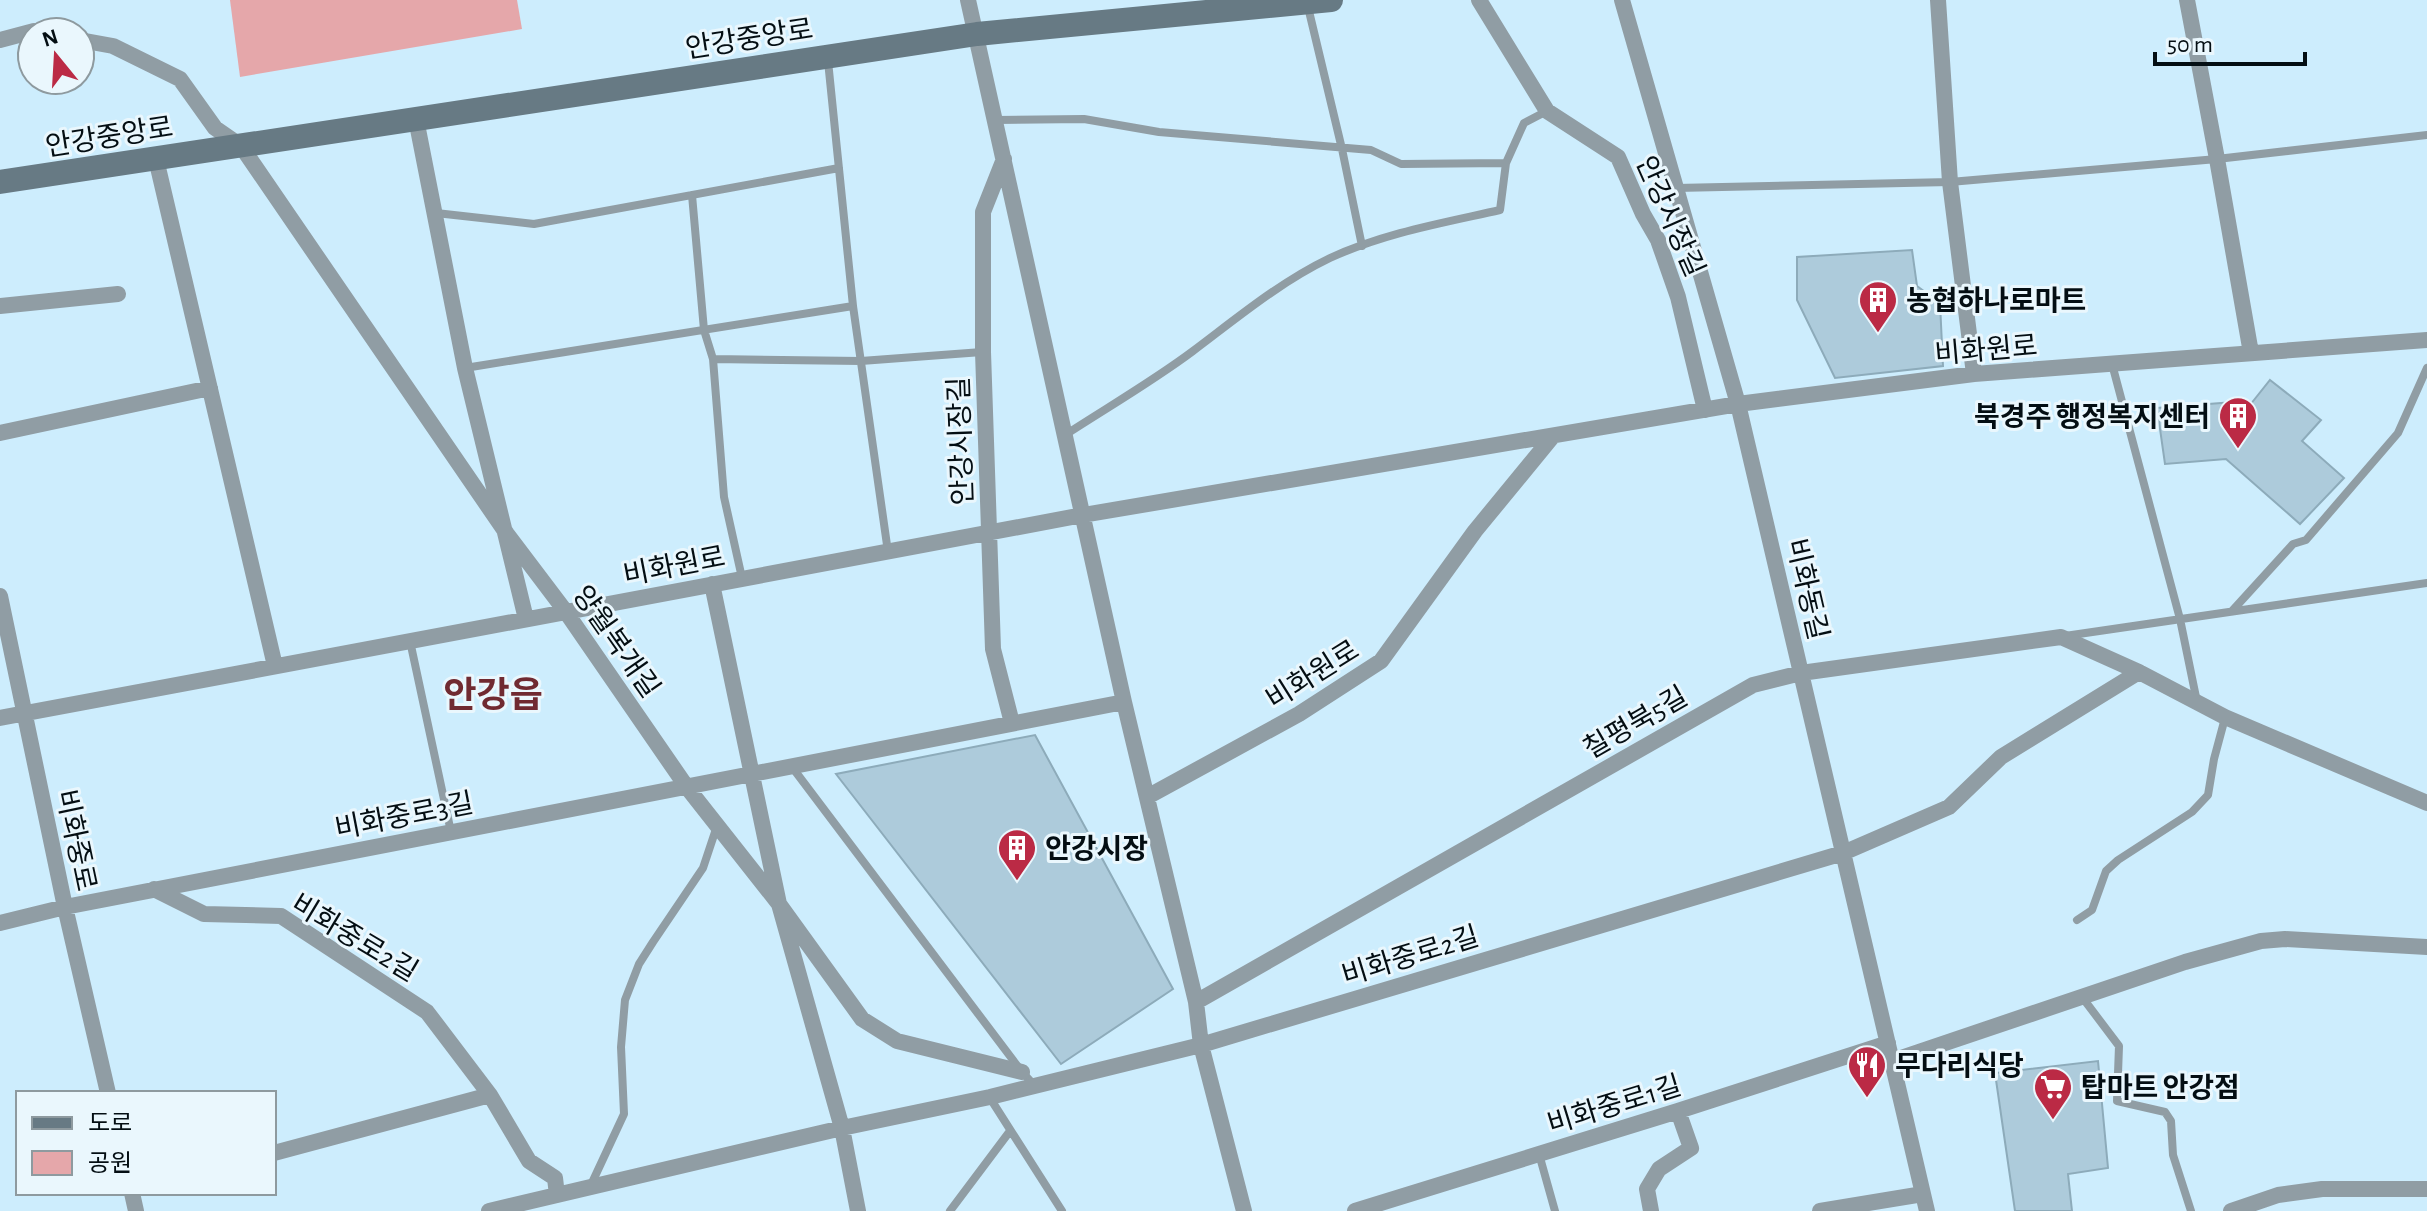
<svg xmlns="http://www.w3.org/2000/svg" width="2427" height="1211" font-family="'Alegreya Sans','Noto Sans KR',sans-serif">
	<rect width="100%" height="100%" fill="#cdedfd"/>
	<path fill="#e5a7aa" d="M230,0H517L522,29L240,77Z"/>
	<path fill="#adcbdb" stroke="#8dabba" stroke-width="2" d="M1912,250L1917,286L1940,303L1943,366L1835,378L1797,300V257Z
		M2270,380L2321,420L2302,441L2344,478L2300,524L2226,459L2165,464L2157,408L2234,402L2250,405Z
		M1035,735L1173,989L1061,1064L836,774Z
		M2098,1061L2108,1168L2068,1174L2072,1211H2015L1995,1073Z"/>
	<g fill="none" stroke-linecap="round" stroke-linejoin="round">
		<path stroke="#909da4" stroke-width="8" d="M1308,7L1342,149L1362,246
			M828,61L853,306L888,552
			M996,120L1084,119L1159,132L1371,150L1401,164L1506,163
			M1676,188L1950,182L2217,159L2427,135
			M692,195L704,330L713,359L861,361L982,352
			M436,213L534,224L839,168
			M713,359L724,497L742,578
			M2112,364L2180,619L2197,702
			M465,368L853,306
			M1065,435C1108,407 1153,381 1193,351C1237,318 1280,282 1330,258C1384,233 1442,223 1500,210L1506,163L1524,123L1547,111
			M2232,611L2293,544L2306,540L2398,433L2427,368
			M2065,636L2427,583
			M410,641L451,832
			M792,767L1022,1072L1034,1085
			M2077,920L2092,910L2106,871L2118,860L2192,812L2208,795L2214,759L2225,718
			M2082,997L2119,1046L2117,1101L2165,1112L2171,1121L2173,1155L2191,1211
			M990,1098L1062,1211
			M1539,1154L1555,1211
			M590,1187L624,1114L621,1047L625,1000L639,964L653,942L703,868L717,826
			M950,1211L1010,1131"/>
		<path stroke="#909da4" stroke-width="16" d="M968,0L1124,702L1196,1002L1201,1045L1244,1211
			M1479,0L1547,111L1618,157L1643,214L1658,240L1678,297L1705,410
			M1622,0L1738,404L1927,1211
			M1938,0L1950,182L1974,374
			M2187,0L2217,159L2251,353
			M0,40L34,31L39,32
			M80,40L113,46L180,79L215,128L241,146L507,534L566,612L686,786L779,904L862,1019L897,1041L1022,1072
			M416,119L465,368L526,619
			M156,159L275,666
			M1004,159L983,212V352L993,649L1012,723
			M0,306L118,294
			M0,433L210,388
			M712,584L779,904L842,1128L858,1211
			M0,596L65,907L108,1093
			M0,718L1083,515L1738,404L1974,374L2427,340
			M1147,797L1299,714L1381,661L1475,531L1553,436
			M154,889L204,914L281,916L427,1012L490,1095L529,1161L555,1178L557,1195
			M0,923L65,907L1124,702
			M1196,1002L1753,685L1801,673L2061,637L2139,672L2225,717L2427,803
			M1892,1061L2185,962L2261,941L2285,939L2427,947
			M274,1153L490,1095
			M132,1193L136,1211
			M489,1211L842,1128L990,1097L1201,1045L1843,853L1949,807L2001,757L2139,672
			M1355,1211L1678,1111L1888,1043
			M1651,1211L1647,1189L1659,1169L1691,1148L1678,1111
			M1820,1211L1923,1194
			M2231,1211L2278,1195L2322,1189H2427"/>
		<path stroke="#677a84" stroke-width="24" d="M0,182L977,34L1331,0"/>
	</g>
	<defs>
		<g id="building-pin" transform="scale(2)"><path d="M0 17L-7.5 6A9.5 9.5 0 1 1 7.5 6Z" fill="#bb2a45" stroke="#eaf7fd"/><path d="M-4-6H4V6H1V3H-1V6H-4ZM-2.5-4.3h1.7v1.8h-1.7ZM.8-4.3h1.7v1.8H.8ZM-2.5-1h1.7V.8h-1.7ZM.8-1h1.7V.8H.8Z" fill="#fff"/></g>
		<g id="restaurant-pin" transform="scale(2)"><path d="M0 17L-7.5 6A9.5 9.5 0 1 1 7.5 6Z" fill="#bb2a45" stroke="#eaf7fd"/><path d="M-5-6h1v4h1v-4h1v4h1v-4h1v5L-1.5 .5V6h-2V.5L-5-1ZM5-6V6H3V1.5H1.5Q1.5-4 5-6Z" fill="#fff"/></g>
		<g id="supermarket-pin" transform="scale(2)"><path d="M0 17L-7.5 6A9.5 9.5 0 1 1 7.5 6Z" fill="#bb2a45" stroke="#eaf7fd"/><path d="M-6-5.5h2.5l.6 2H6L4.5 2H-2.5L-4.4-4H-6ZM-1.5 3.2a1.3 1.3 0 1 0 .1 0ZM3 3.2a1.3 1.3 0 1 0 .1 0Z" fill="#fff"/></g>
	</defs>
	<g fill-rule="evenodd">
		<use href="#building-pin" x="1878" y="300"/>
		<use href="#building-pin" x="2238" y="416"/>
		<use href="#building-pin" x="1017" y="848"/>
		<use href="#restaurant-pin" x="1867" y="1065"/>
		<use href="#supermarket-pin" x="2053" y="1087"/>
	</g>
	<g text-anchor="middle" stroke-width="6" stroke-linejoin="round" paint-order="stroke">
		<g font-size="28" fill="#040e13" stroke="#eaf7fd">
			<text transform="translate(749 38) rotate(-9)" y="10">안강중앙로</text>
			<text transform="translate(109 136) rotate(-9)" y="10">안강중앙로</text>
			<text transform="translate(1671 216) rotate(66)" y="10">안강시장길</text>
			<text transform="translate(1986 349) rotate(-5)" y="10">비화원로</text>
			<text transform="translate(960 441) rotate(-92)" y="10">안강시장길</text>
			<text transform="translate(674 565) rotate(-11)" y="10">비화원로</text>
			<text transform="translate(1808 589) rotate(77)" y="10">비화동길</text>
			<text transform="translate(617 641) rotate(55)" y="10">양월복개길</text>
			<text transform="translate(1312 674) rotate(-32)" y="10">비화원로</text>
			<text transform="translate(1635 722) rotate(-30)" y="10">칠평북5길</text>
			<text transform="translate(404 815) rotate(-11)" y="10">비화중로3길</text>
			<text transform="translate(77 840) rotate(78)" y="10">비화중로</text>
			<text transform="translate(355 937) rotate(31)" y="10">비화중로2길</text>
			<text transform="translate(1410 955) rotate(-17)" y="10">비화중로2길</text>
			<text transform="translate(1614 1104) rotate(-17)" y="10">비화중로1길</text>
		</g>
		<g font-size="28" font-weight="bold" fill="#040e13" stroke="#eaf7fd" text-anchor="start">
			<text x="1906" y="310">농협하나로마트</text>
			<text x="2210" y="426" text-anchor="end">북경주 행정복지센터</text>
			<text x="1045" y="858">안강시장</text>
			<text x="1895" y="1075">무다리식당</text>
			<text x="2081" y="1097">탑마트 안강점</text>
		</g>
		<g font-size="36" font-weight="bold" fill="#702a31" stroke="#eaf7fd">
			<text x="493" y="707">안강읍</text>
		</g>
	</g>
	<rect x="16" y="1091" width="260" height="104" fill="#eaf7fd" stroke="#8e9a9f" stroke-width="2"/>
	<rect x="32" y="1117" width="40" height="12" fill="#677a84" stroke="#8e9a9f" stroke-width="2"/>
	<text x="88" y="1131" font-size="24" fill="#040e13">도로</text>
	<rect x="32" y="1151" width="40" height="24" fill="#e5a7aa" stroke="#8e9a9f" stroke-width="2"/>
	<text x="88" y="1171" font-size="24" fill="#040e13">공원</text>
	<g transform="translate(56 56) rotate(342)"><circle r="38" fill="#eaf7fd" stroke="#8e9a9f" stroke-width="2"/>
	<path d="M0-6L14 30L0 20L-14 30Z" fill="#bb2a45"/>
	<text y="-12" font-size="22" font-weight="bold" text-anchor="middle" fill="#040e13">N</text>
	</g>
	<path d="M2155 52v12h150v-12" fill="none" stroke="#040e13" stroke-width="4"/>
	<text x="2167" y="52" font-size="24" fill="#040e13" stroke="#eaf7fd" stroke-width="6" paint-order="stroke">50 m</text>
</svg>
